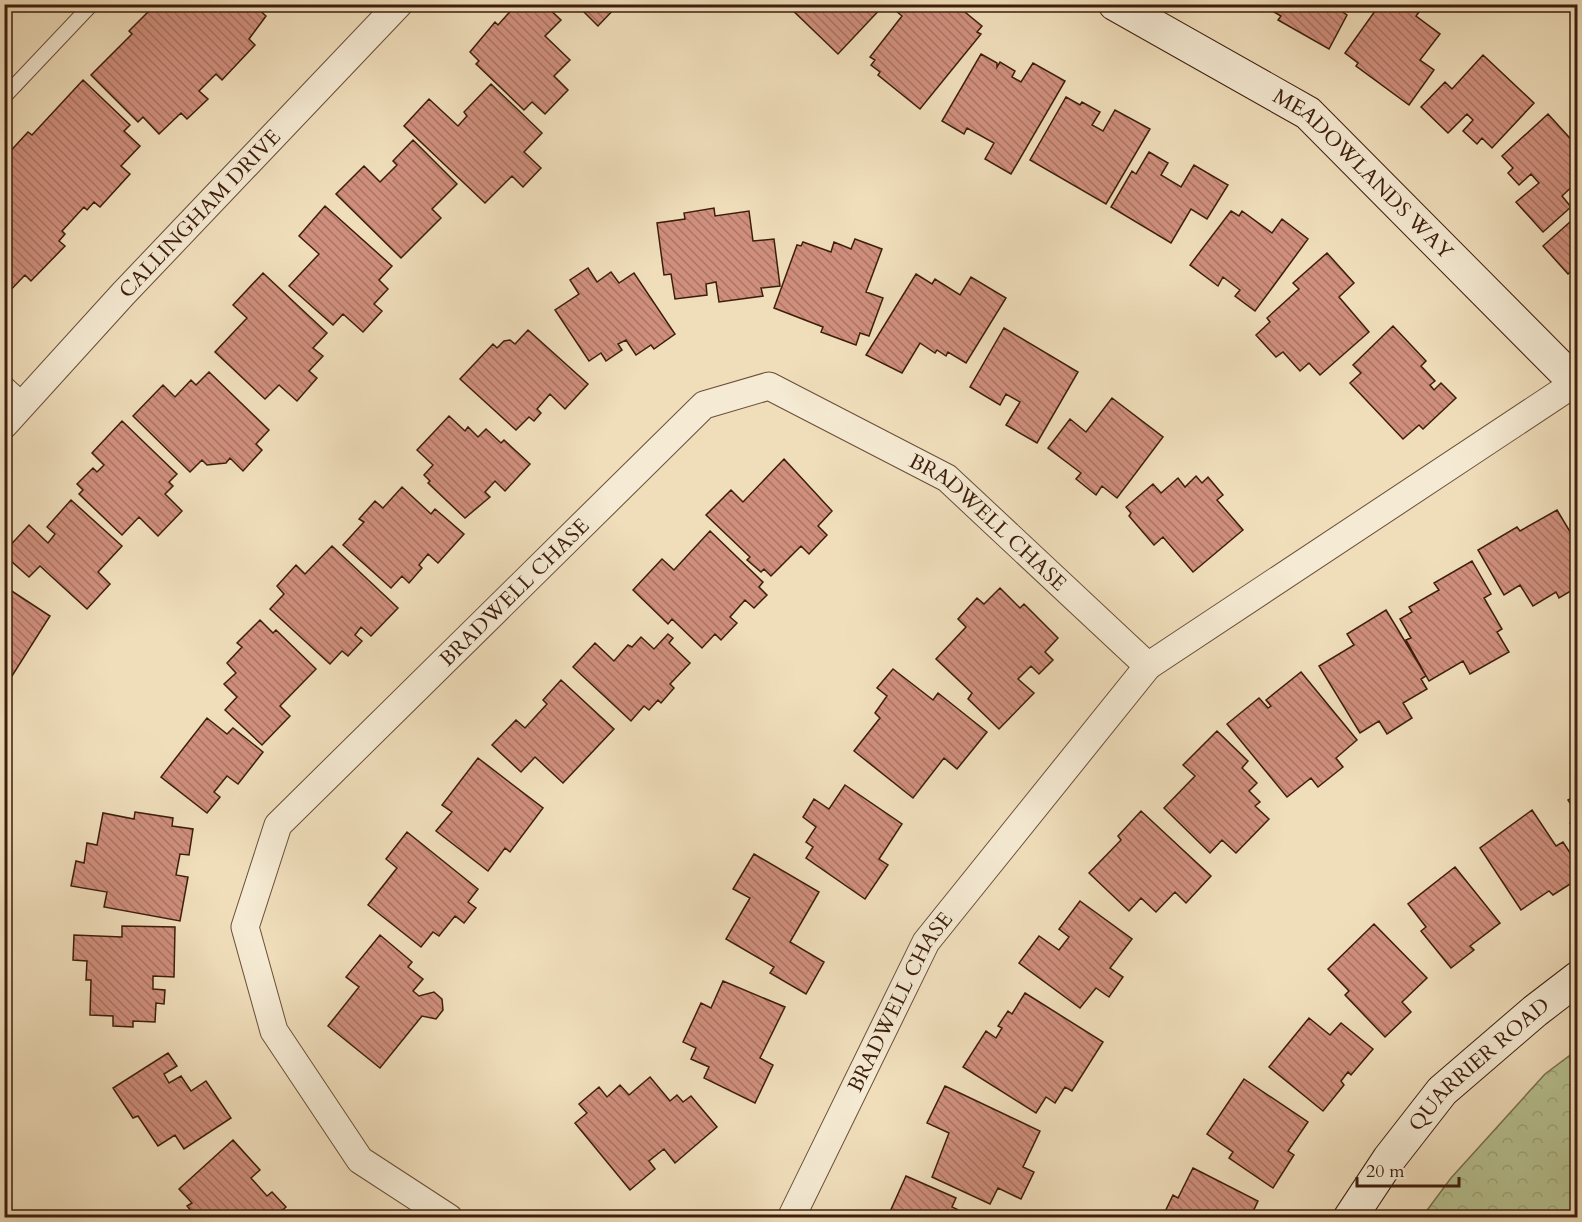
<svg xmlns="http://www.w3.org/2000/svg" width="1582" height="1222" font-family="Cardo,serif">
	<defs>
		<pattern id="park-crowns" width="20" height="18" patternUnits="userSpaceOnUse" patternTransform="scale(1.5)"><rect width="20" height="18" fill="#b7c292"/><path d="M2 6a3 3 0 1 1 6 0M12 15a3 3 0 1 1 6 0" fill="none" stroke="#9ea67d"/></pattern>
		<pattern id="building-back-hatch" width="6" height="6" patternUnits="userSpaceOnUse" patternTransform="scale(1.5)"><rect width="6" height="6" fill="#d08f7d"/><path d="M-1 5l2 2M0 0l6 6M5-1l2 2" fill="none" stroke="#aa7465"/></pattern>
	</defs>
	<rect width="100%" height="100%" fill="#f0debb"/>
	<filter id="stains"><feTurbulence type="fractalNoise" baseFrequency=".00333" numOctaves="4"/><feColorMatrix values="0 0 0 0 .2 0 0 0 0 .09 0 0 0 0 .02 0 0 0 .5 -.17"/></filter>
	<radialGradient id="worn" r=".72"><stop offset=".6" stop-color="#630" stop-opacity="0"/><stop offset="1" stop-color="#630" stop-opacity=".3"/></radialGradient>
	<path fill="url(#park-crowns)" stroke="#7a704f" stroke-width="1.5" d="M1577,1050V1217H1422L1451,1178L1545,1074Z"/>
	<path fill="url(#building-back-hatch)" stroke="#3d1e0c" stroke-width="1.5" d="M156,4H253L266,16L249,39L255,45L222,80L216,74L199,91L208,99L187,119L181,113L159,134L143,117L138,122L91,75L132,34L129,31Z
		M517,4H544L561,20L545,36L570,60L554,76L568,90L545,114L532,102L524,110L476,64L479,61L470,52L495,22L498,25Z
		M576,4H628L622,11L617,6L598,26Z
		M786,4H885L838,54Z
		M899,4H955L982,26L977,32L981,34L920,109L878,75L880,72L871,65L875,60L870,57L902,16L895,10Z
		M1269,4H1340L1338,9L1347,15L1329,49L1278,20L1281,16L1267,8Z
		M1380,4H1425L1416,16L1440,34L1420,60L1434,70L1409,105L1356,66L1358,63L1345,53Z
		M981,54L997,63V67L1000,62L1015,71L1012,77L1021,82L1033,63L1065,81L1011,174L985,159L994,143L967,128L964,134L942,121Z
		M1483,55L1534,103L1492,148L1482,138L1477,144L1463,131L1473,120L1467,114L1448,133L1421,107L1445,82L1452,89Z
		M83,80L130,125L124,131L140,146L121,166L130,174L100,207L94,202L87,210L84,207L62,231L65,234L59,241L65,246L31,281L25,275L4,297V158L28,132L32,135Z
		M491,84L542,133L524,152L541,168L523,187L512,176L485,203L404,126L429,99L458,126L467,116L464,112Z
		M1066,97L1080,105L1082,102L1100,112L1092,125L1103,131L1115,110L1150,129L1106,204L1030,160Z
		M1548,114L1578,147V181L1562,196L1571,207L1543,232L1516,202L1539,183L1531,174L1519,185L1508,173L1513,168L1502,156Z
		M413,140L457,184L432,209L441,218L401,258L336,194L364,166L380,182L397,165L393,161Z
		M1149,152L1168,163L1161,175L1181,187L1194,165L1228,185L1207,219L1191,209L1171,243L1111,207L1132,171L1136,174Z
		M325,206L392,266L379,280L388,289L374,304L382,311L363,332L343,314L333,325L289,286L319,254L299,236Z
		M714,208L715,216L749,211L753,241L774,239L780,286L761,288L763,296L719,302L716,282L706,284L707,295L675,299L671,274L664,275L657,223L685,219L684,213Z
		M1231,211L1239,216L1242,211L1272,233L1282,219L1308,239L1255,311L1235,296L1240,290L1223,277L1218,286L1190,265Z
		M1570,222L1578,230V266L1568,274L1543,246Z
		M855,239L882,249L866,292L883,298L869,336L860,333L856,345L821,332L823,327L774,308L797,245L801,246L803,242L831,252L834,242L851,249Z
		M1327,253L1354,283L1339,297L1369,332L1320,375L1309,363L1300,371L1283,352L1276,357L1256,335L1270,322L1267,318L1299,289L1293,283Z
		M588,268L597,282L611,272L619,283L634,273L675,334L654,349L651,345L636,355L626,340L618,344L622,350L606,361L601,353L589,361L555,310L579,294L570,280Z
		M263,273L327,333L313,348L323,356L309,371L317,378L297,401L279,385L265,399L215,352L247,318L233,305Z
		M916,274L932,284L935,279L960,295L971,277L1006,298L966,363L948,352L946,356L937,350L935,353L920,343L902,373L866,355Z
		M1393,326L1426,361L1421,366L1435,381L1430,385L1434,390L1441,383L1456,398L1423,429L1419,425L1403,439L1350,383L1361,373L1353,365Z
		M1004,328L1078,372L1037,443L1006,425L1020,402L1006,394L1000,405L970,387Z
		M528,330L588,384L565,409L550,394L537,409L541,413L534,421L529,417L516,430L460,379L493,344L497,348L504,341L510,340L515,344Z
		M209,372L269,430L256,444L262,450L243,471L230,458L226,463L207,465L202,460L190,472L133,416L163,385L175,397L191,380L196,385Z
		M1112,398L1163,437L1117,498L1102,486L1096,495L1076,479L1081,473L1048,448L1070,419L1086,432Z
		M449,416L465,431L468,427L478,437L486,429L501,443L504,440L530,464L505,491L495,481L485,492L490,497L465,518L428,483L430,481L424,475L433,465L417,450Z
		M122,421L177,474L169,482L173,486L165,494L182,511L158,536L139,517L122,535L79,494L83,490L77,484L93,468L97,472L104,465L92,453Z
		M784,459L832,511L818,526L827,535L809,554L801,546L771,576L764,569L761,572L747,560L750,557L706,515L731,490L743,502Z
		M1196,476L1202,483L1208,477L1223,495L1217,500L1243,530L1193,572L1163,537L1154,545L1129,516L1131,513L1126,507L1153,484L1161,493L1178,478L1185,487Z
		M402,487L431,514L435,509L464,534L438,563L428,554L419,565L422,568L409,583L402,576L391,588L343,545L364,522L359,519L375,501L383,508Z
		M71,500L122,546L98,572L110,584L87,609L40,566L29,577L4,555V552L29,525L48,543L55,534L47,527Z
		M1557,510L1578,545V594L1574,589L1559,598L1556,592L1533,606L1520,585L1504,595L1478,550L1517,527L1520,531Z
		M710,531L763,582L759,587L767,595L754,608L745,600L730,617L737,623L721,640L715,634L702,648L672,619L668,624L633,590L662,559L674,570Z
		M332,546L398,608L371,636L361,627L355,635L362,641L348,656L342,651L330,664L270,609L284,594L277,586L296,565L305,574Z
		M1472,561L1491,594L1484,598L1502,629L1497,632L1509,652L1470,674L1463,661L1429,681L1406,640L1411,638L1400,619L1412,612L1409,607L1439,590L1434,583Z
		M4,586L50,616L12,676L4,671Z
		M1000,588L1020,608L1024,604L1058,638L1045,652L1053,660L1039,674L1031,666L1018,679L1034,693L999,729L968,699L972,693L936,659L966,627L958,619L977,598L984,604Z
		M1386,610L1426,676L1421,679L1427,689L1403,703L1412,718L1387,734L1379,721L1360,733L1319,666L1354,645L1347,634Z
		M260,620L273,633L276,630L316,669L280,706L290,716L262,745L225,710L237,697L224,684L236,673L227,663L242,647L237,643Z
		M668,634L673,638L669,643L690,663L670,684L674,688L661,703L658,700L649,710L644,706L631,721L573,667L595,643L614,661L628,645L632,647L641,637L654,649Z
		M893,669L933,700L938,693L987,732L957,769L944,758L913,798L854,751L880,718L875,713L887,696L877,688Z
		M1301,672L1357,740L1336,758L1343,767L1318,787L1311,778L1287,797L1227,724L1259,698L1268,708L1271,706L1266,700Z
		M561,680L614,729L563,783L535,757L521,772L492,745L516,720L525,728L547,704L543,700Z
		M207,718L227,734L233,728L263,752L238,784L227,776L214,792L220,797L207,813L161,777Z
		M1217,731L1248,761L1242,768L1257,783L1249,791L1260,802L1255,806L1269,819L1236,853L1222,840L1210,853L1164,808L1195,776L1183,765Z
		M478,758L543,808L510,852L505,848L488,871L436,831L452,812L442,805Z
		M845,785L902,824L879,859L888,865L865,899L806,858L813,847L806,842L816,827L803,817L814,799L829,809Z
		M1578,794V815L1568,800Z
		M1532,810L1556,846L1563,842L1578,865V879L1553,895L1549,891L1521,910L1480,848Z
		M1141,811L1211,876L1186,903L1175,892L1156,912L1141,898L1129,911L1089,873L1121,840L1118,836Z
		M135,812L173,818L172,826L193,829L189,855L180,854L176,875L188,877L180,921L104,907L107,892L71,886L76,861L84,863L87,843L97,845L103,813L134,819Z
		M1578,819V835L1570,823Z
		M407,832L478,889L468,902L476,908L464,923L455,916L439,936L433,932L421,947L368,905L397,868L386,859Z
		M754,854L819,892L790,942L824,962L806,994L770,973L774,967L726,939L750,898L733,889Z
		M1455,867L1500,923L1470,946L1474,950L1451,968L1421,931L1426,927L1408,904Z
		M1080,901L1132,939L1110,968L1123,977L1109,997L1096,988L1080,1008L1019,963L1039,936L1059,950L1069,937L1059,929Z
		M1374,924L1427,978L1402,1002L1411,1012L1385,1037L1345,995L1349,991L1328,969Z
		M122,926L175,927L174,977L153,976V989L165,990L164,1004L156,1003L155,1022L133,1021V1027L113,1026V1016L90,1015L91,980H86L87,961L73,960L74,935L122,937Z
		M380,935L412,962L408,967L423,979L413,991L419,996L434,992L442,999L443,1010L436,1019L422,1016L380,1068L328,1026L359,987L346,977Z
		M723,981L785,1007L760,1058L773,1065L755,1103L704,1078L709,1067L691,1059L696,1048L683,1042L701,1003L711,1008Z
		M1025,993L1103,1042L1072,1091L1065,1087L1055,1103L1046,1097L1036,1113L963,1067L986,1031L996,1038L1002,1028L998,1026L1008,1011L1012,1014Z
		M1309,1018L1330,1035L1341,1023L1373,1049L1351,1075L1348,1072L1341,1081L1344,1085L1323,1111L1269,1067Z
		M168,1053L177,1066L164,1074L169,1083L181,1076L191,1091L206,1081L231,1118L184,1149L175,1135L158,1146L138,1116L133,1118L113,1088Z
		M650,1077L670,1101L677,1095L683,1102L691,1096L717,1127L675,1163L664,1149L649,1161L655,1169L630,1190L575,1123L587,1113L579,1104L599,1087L607,1097L620,1085L629,1095Z
		M1244,1079L1308,1122L1288,1151L1294,1155L1273,1188L1229,1158L1233,1152L1207,1134Z
		M945,1086L1040,1131L1023,1167L1034,1172L1021,1199L998,1188L990,1204L932,1177L949,1133L927,1123Z
		M233,1140L260,1170L251,1178L267,1196L272,1192L286,1207L274,1218H197L187,1206L192,1203L179,1189Z
		M1193,1168L1258,1201L1250,1218H1162L1173,1195L1178,1198Z
		M906,1176L956,1198L952,1207L975,1218H897L889,1214Z"/>
	<g fill="none" stroke-linecap="round" stroke-linejoin="round">
		<g stroke="#6a4e38" stroke-width="16">
			<path id="lane" d="M4,97L92,4
				M4,382L26,402"/>
		</g>
		<g stroke="#6a4e38" stroke-width="29">
			<g id="street">
				<path id="s1" d="M4,425L123,294L399,4"/>
				<path id="s2" d="M449,1218L360,1160L274,1031L245,927L278,825L704,405L769,386L947,478L1148,666"/>
				<path id="s3" d="M791,1218L926,942L1148,666L1578,381"/>
			</g>
		</g>
		<g stroke="#3d1e0c" stroke-width="35">
			<g id="secondary">
				<path id="s4" d="M1115,4L1308,113L1575,382L1578,387"/>
				<path id="s5" d="M1350,1218L1389,1159L1442,1091L1535,1011L1578,978"/>
			</g>
		</g>
		<use href="#lane" stroke="#f5ead3" stroke-width="14"/>
		<use href="#street" stroke="#f5ead3" stroke-width="27"/>
		<use href="#secondary" stroke="#f5ead3" stroke-width="33"/>
	</g>
	<g text-anchor="middle" stroke-width="5" stroke-linejoin="round" paint-order="stroke">
		<g font-size="21" fill="#3d1e0c" stroke="#f5ead3">
			<text dy="7" stroke="none"><textPath href="#s4" startOffset="303">MEADOWLANDS WAY</textPath></text>
			<text dy="7" stroke="none"><textPath href="#s1" startOffset="288">CALLINGHAM DRIVE</textPath></text>
			<text dy="7" stroke="none"><textPath href="#s2" startOffset="1402">BRADWELL CHASE</textPath></text>
			<text dy="7" stroke="none"><textPath href="#s2" startOffset="808">BRADWELL CHASE</textPath></text>
			<text dy="7" stroke="none"><textPath href="#s3" startOffset="242">BRADWELL CHASE</textPath></text>
			<text dy="7" stroke="none"><textPath href="#s5" startOffset="202">QUARRIER ROAD</textPath></text>
		</g>
	</g>
	<rect width="1582" height="1222" fill="none" stroke="#f0debb" stroke-width="24"/>
	<rect x="6" y="6" width="1570" height="1210" fill="none" stroke="#3d1e0c" stroke-width="3"/>
	<rect x="12" y="12" width="1558" height="1198" fill="none" stroke="#3d1e0c" stroke-width="1.5"/>
	<path d="M1357 1177v9h102v-9" fill="none" stroke="#3d1e0c" stroke-width="3"/>
	<text x="1366" y="1177" font-size="18" fill="#3d1e0c" stroke="#f5ead3" stroke-width="4.5" paint-order="stroke">20 m</text>
	<rect width="100%" height="100%" filter="url(#stains)"/>
	<rect width="100%" height="100%" fill="url(#worn)"/>
</svg>
